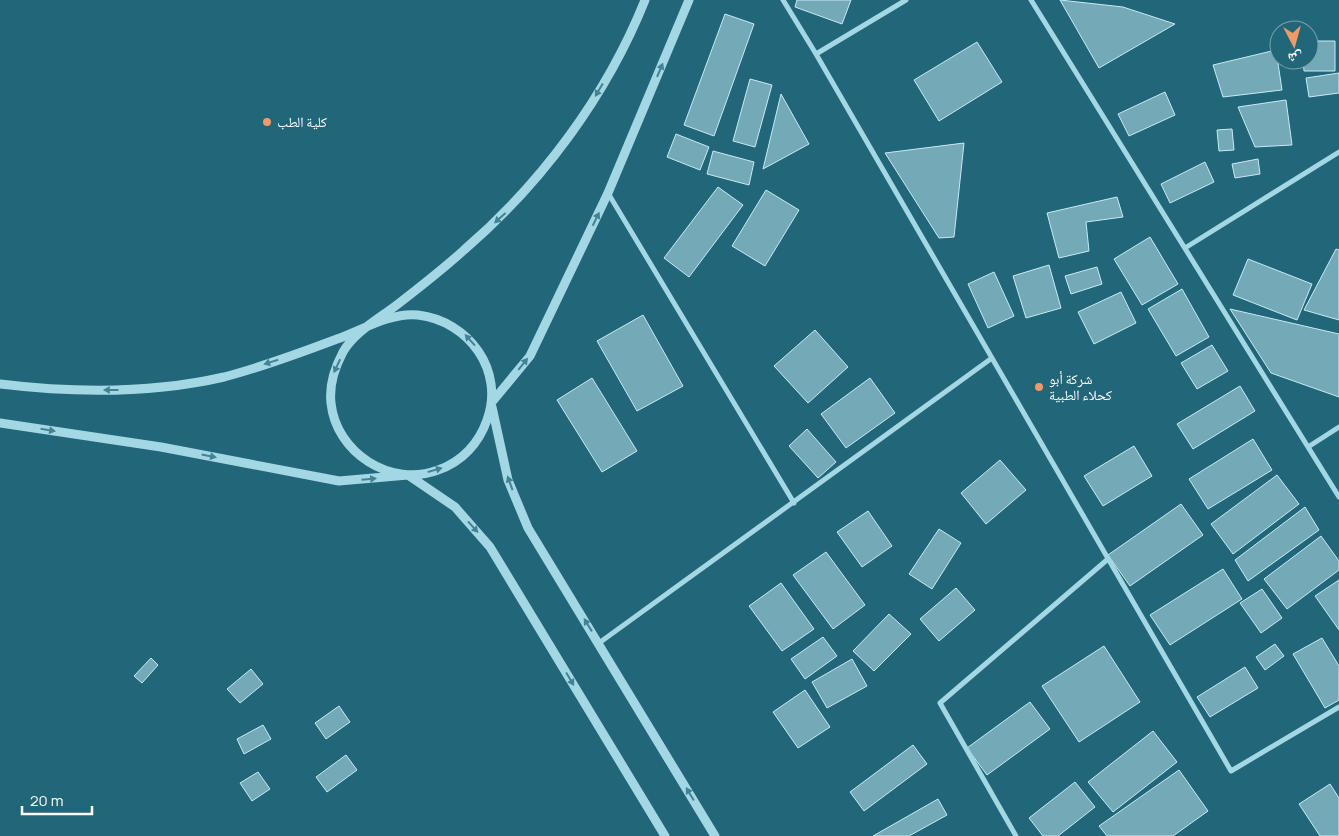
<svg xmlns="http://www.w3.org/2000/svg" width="1339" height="836" font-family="Manrope,'Noto Naskh Arabic',sans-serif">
	<rect width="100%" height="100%" fill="#226679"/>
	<path fill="#74a9b8" stroke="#c7ebf4" d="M797,0H851L842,24L795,7Z
		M1060,0L1123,7L1175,24L1099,68Z
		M725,14L754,24L714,136L684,125Z
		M1309,41H1335V71H1304L1303,60H1309Z
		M977,42L1002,82L939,121L914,80Z
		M1276,50L1282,90L1223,97L1213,65Z
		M1339,73V93L1309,97L1306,78Z
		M750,79L772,85L755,147L733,141Z
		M1165,92L1175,115L1129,136L1118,114Z
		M781,94L809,144L763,169Z
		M1286,100L1292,145L1255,147L1238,107Z
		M1232,129L1234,150L1219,151L1217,130Z
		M676,134L709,147L700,170L667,157Z
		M964,143L954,237L939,238L885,153Z
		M713,151L754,162L749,185L707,174Z
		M1258,159L1260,174L1235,178L1232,164Z
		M1205,162L1214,182L1170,203L1161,184Z
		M718,187L743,205L689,277L664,258Z
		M766,190L799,210L765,266L732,246Z
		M1117,197L1123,217L1086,222L1089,251L1059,258L1047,213Z
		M1150,237L1178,284L1142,305L1114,259Z
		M1336,249L1339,250V320L1304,310Z
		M1248,259L1312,284L1297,320L1233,295Z
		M1049,265L1061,308L1026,318L1013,276Z
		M1097,267L1102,284L1071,294L1065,276Z
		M994,272L1014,316L988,328L968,284Z
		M1182,289L1209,337L1176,356L1148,309Z
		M1121,292L1136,323L1094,344L1078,312Z
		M1230,309L1339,334V397L1271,373Z
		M643,315L683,386L637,411L597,341Z
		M815,330L848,367L808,403L774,366Z
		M1212,345L1228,371L1197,389L1181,363Z
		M592,378L637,451L602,472L557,400Z
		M870,378L895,413L846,448L821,414Z
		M1240,386L1255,411L1193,449L1177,424Z
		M807,429L836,462L818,478L789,446Z
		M1253,439L1272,470L1208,509L1189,479Z
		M1134,446L1152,476L1103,506L1084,476Z
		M1000,460L1026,490L986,524L961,493Z
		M1277,475L1299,504L1233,554L1211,524Z
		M1181,504L1203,535L1130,586L1108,555Z
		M1305,507L1319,530L1248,581L1235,560Z
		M868,511L892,546L862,567L837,532Z
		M939,529L961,543L932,589L909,574Z
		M1321,536L1339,561V570L1287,609L1264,579Z
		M826,552L865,605L833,629L793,575Z
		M1223,569L1242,599L1170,645L1150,615Z
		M1339,580V630L1315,596Z
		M781,583L814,629L782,651L749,606Z
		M956,588L975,610L939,641L920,619Z
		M1262,589L1282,618L1261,633L1240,603Z
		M889,614L911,634L874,671L853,651Z
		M823,637L837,656L805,679L791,659Z
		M1322,638L1339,666V700L1325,708L1293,654Z
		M1275,644L1284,656L1265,670L1256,657Z
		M1104,646L1140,702L1079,742L1042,686Z
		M151,658L158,665L142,683L134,676Z
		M852,659L867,686L827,708L812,682Z
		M1245,667L1258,688L1210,717L1197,697Z
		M251,669L263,684L240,703L227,689Z
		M805,690L830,727L798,748L773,712Z
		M1030,702L1050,729L987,775L967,748Z
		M339,706L350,722L326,739L315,723Z
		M263,725L271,739L244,754L237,739Z
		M1153,731L1177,762L1113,812L1088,782Z
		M913,745L927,764L864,811L850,792Z
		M346,755L357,770L327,792L316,777Z
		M1179,770L1208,811L1173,836H1107L1099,826Z
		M258,772L270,789L252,801L240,783Z
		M1075,782L1095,807L1058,836H1043L1029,818Z
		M1330,784L1339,798V836H1320L1299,804Z
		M938,799L947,815L909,836H873Z"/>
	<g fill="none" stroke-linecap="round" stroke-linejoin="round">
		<path stroke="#a4d7e4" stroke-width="5" d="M783,0L816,54L1231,771L1339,707
			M1031,0L1339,497
			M816,54L906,0
			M608,193L794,503
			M1185,248L1339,152
			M1308,447L1339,427
			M599,643L992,358
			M1016,836L940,703L1108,559"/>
		<path stroke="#a4d7e4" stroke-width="9" d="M0,384C74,393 150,394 224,377C262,367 300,353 337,339C362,330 391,312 418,315C469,321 505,371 487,420C479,443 462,462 438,470C391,488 336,453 331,403C329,385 335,367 343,352C354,332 380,318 398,304C420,287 443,269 464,250C542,183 607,95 645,0
			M492,402L530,356L608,193L689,0
			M492,407L508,480L528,528L715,836
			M0,423L161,447L339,481L408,475L455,507L490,547L665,836"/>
	</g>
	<defs><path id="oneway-solid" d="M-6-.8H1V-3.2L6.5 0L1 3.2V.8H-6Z" transform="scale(1.25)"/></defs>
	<g fill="#428294">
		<use href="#oneway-solid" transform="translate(660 70) rotate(-67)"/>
		<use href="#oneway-solid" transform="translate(599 90) rotate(121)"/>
		<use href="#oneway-solid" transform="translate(500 218) rotate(138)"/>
		<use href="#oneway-solid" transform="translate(596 219) rotate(-64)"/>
		<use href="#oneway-solid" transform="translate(470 340) rotate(-132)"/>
		<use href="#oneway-solid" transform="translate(271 362) rotate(163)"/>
		<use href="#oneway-solid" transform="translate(523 364) rotate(-51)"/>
		<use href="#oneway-solid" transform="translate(337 366) rotate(115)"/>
		<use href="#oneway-solid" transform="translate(111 390) rotate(-180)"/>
		<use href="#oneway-solid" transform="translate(48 430) rotate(9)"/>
		<use href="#oneway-solid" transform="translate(209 456) rotate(11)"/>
		<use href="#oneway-solid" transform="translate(435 470) rotate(-16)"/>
		<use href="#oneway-solid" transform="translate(369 479) rotate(-5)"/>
		<use href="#oneway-solid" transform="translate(510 483) rotate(-110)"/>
		<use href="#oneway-solid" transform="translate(473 527) rotate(48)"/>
		<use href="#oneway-solid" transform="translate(588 625) rotate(-122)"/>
		<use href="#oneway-solid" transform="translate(570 679) rotate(59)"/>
		<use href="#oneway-solid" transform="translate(690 794) rotate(-121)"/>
	</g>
	<g fill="#f09a67" stroke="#226679" stroke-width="2">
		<circle cx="267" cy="122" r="5"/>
		<circle cx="1039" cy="387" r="5"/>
	</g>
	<g text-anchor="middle" stroke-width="5" stroke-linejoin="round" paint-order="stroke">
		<g font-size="14" fill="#fff" stroke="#226679" text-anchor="start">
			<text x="277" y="127">كلية الطب</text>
			<text x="1049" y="384">شركة أبو<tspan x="1049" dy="16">كحلاء الطبية</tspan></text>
		</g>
	</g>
	<g transform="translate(1294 45) rotate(174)"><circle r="24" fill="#226679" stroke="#7aa3af"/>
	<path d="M0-4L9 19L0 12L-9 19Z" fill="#f09a67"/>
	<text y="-8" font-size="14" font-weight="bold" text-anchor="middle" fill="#ffffff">ش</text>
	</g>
	<path d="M22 806v8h70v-8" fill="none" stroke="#ffffff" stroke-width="2.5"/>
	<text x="30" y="806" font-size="15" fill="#ffffff" stroke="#226679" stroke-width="4" paint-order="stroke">20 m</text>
</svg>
